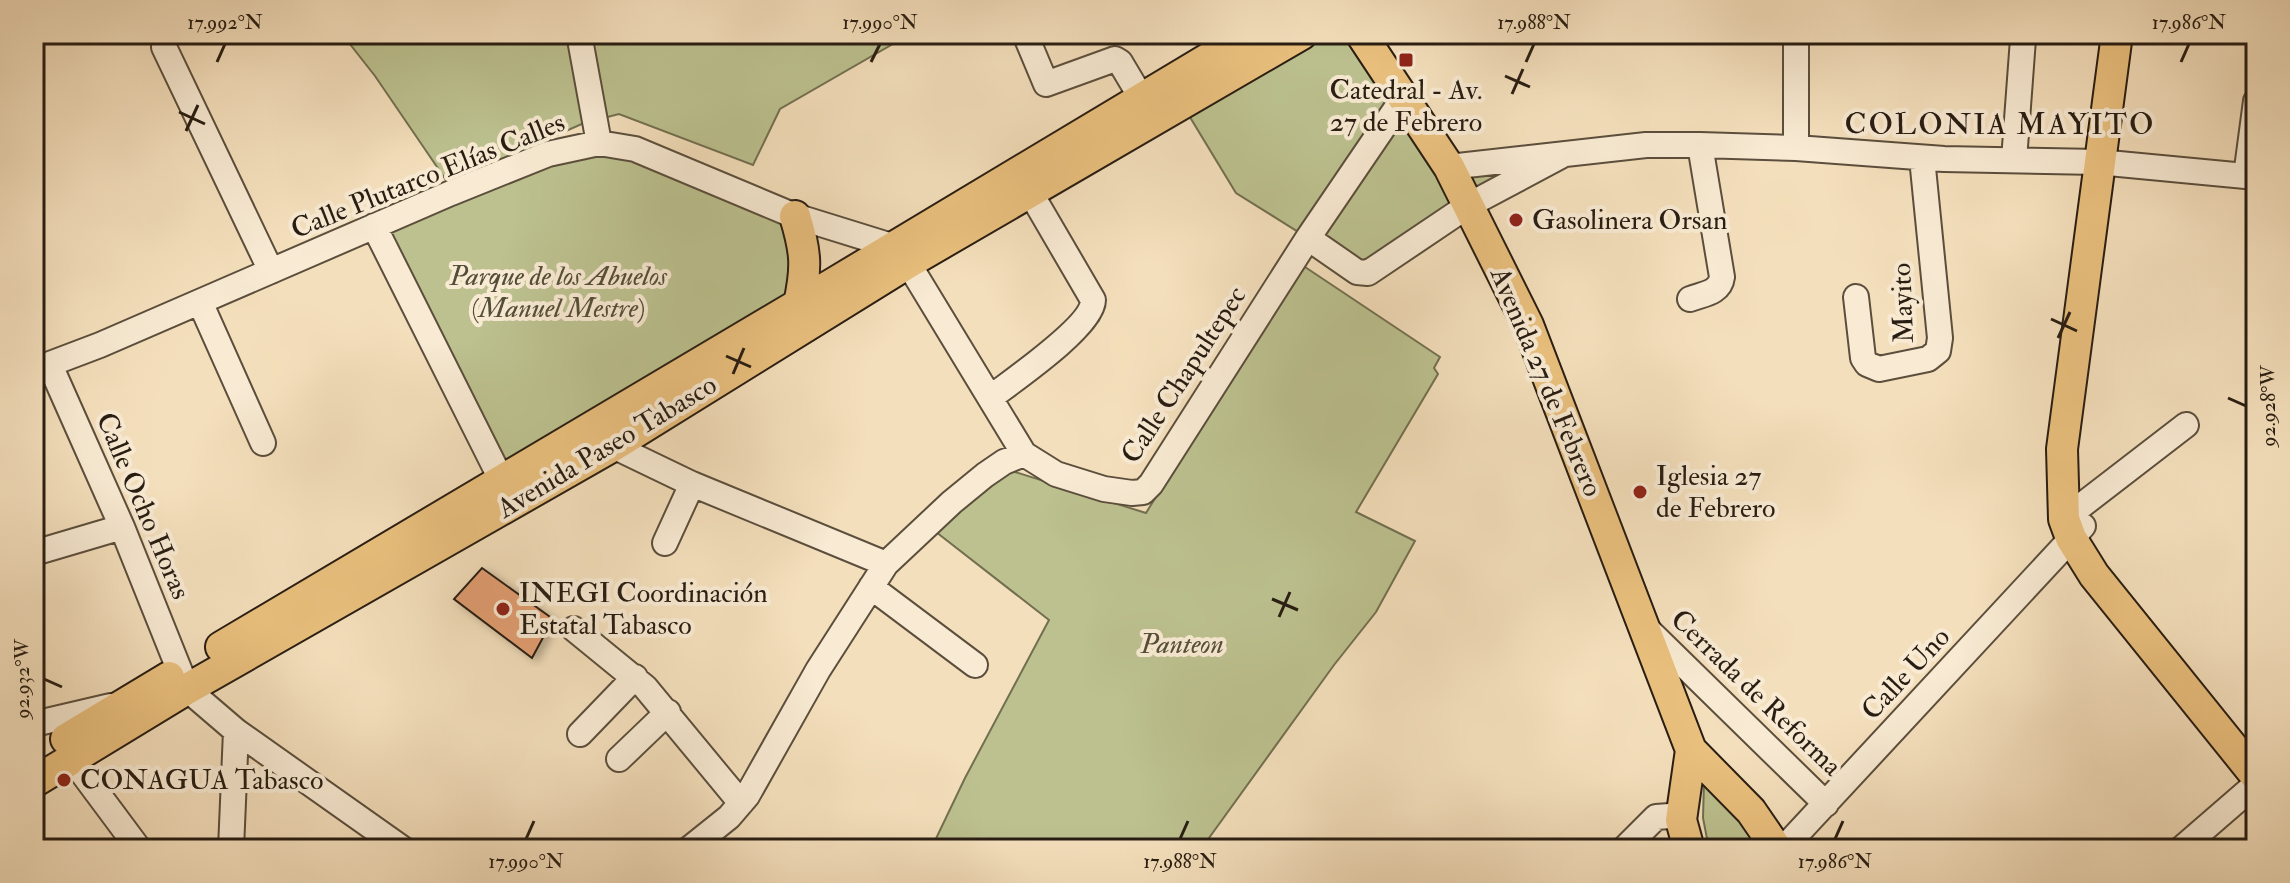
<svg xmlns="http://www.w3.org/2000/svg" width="2290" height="883" font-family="'IM FELL Double Pica',serif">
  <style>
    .green { fill: #bcc18f; stroke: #726f50; stroke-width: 2 }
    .building { fill: #e29e72; stroke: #281d12; stroke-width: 2; filter: url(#shadow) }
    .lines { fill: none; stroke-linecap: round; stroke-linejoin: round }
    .minor-casing { stroke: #5b4e3c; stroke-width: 28 }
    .major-casing { stroke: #281d12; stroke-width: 34 }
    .minor { stroke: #f8ead3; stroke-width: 24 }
    .major { stroke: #eac07e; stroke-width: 30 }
    .ticks { fill: none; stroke: #281d12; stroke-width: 3 }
    .poi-dot { fill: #8f2418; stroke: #f8ead3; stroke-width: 3 }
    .labels { text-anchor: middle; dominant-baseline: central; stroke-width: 8; stroke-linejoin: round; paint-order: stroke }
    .poi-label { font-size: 28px; fill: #281d12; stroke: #f8ead3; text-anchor: start }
    .street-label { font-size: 28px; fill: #281d12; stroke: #f8ead3 }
    .park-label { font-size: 28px; font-style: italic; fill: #544e38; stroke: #f8ead3 }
    .neighbourhood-label { font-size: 30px; letter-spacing: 2px; fill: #281d12; stroke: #f8ead3 }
    .neatline { fill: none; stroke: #281d12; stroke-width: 3 }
    .ticks-label { font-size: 20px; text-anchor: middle; fill: #281d12 }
  </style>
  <defs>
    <filter id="shadow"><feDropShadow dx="5.5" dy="3.5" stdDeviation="4" flood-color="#0004"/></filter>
  </defs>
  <rect width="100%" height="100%" fill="#f4dfbc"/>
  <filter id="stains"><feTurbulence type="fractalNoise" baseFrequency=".0025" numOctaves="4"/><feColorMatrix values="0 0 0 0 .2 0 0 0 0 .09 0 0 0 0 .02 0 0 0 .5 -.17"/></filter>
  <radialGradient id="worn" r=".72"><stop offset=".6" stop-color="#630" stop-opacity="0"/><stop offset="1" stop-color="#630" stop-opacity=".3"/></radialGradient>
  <path class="green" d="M 342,34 L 897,34 L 898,41 L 780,109 L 753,165 L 619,114 L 584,123 L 448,183 L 375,76 Z
    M 1302,34 L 1360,34 L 1449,167 L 1561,156 L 1376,269 L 1308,238 L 1236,193 L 1182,104 Z
    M 599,143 L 795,216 L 799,304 L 501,479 L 374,226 Z
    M 1299,263 L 1440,357 L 1434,368 L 1438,374 L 1356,512 L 1415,541 L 1376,612 L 1334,665 L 1201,849 L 931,849 L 965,778 L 1049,620 L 936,532 L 1006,472 L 1015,472 L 1146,513 Z
    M 1704,782 L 1743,815 L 1765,849 L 1709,849 L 1703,818 Z"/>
  <path class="building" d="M 482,568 L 553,619 L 532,658 L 454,599 Z"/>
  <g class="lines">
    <g class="minor-casing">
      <path id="minor" d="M 579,34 L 599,143
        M 1025,34 L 1046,84 L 1115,59 L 1120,62 L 1142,99
        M 164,47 L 271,271
        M 1796,148 L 1796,34
        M 2014,160 L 2023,39
        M 1449,167 L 1646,145 L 1700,145 L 1796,148 L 1944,159 L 2098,162 L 2256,177
        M 2246,176 L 2256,101
        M 374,226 L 501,479
        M 1308,238 L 1404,97
        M 1856,297 L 1863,358 L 1867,364 L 1879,369 L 1928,359 L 1938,351 L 1940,338 L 1922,158
        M 1690,299 C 1703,294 1720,293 1722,277 L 1700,145
        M 200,302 L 263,443
        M 50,365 L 122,527 L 187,689 L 236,731 L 403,849
        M 34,370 L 100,345 L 451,193 L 548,154 L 599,143 L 635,149 L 795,216 L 895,247 L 908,263 L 1024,454 L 1056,474 L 1104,489 L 1132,493 L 1143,492 L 1151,484 L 1308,238 L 1357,272 L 1368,273 L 1469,205 L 1561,156
        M 990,398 C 1012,381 1093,326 1093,300 L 1030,192
        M 613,446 L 692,484 L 886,564
        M 2064,519 L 2186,425
        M 665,543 L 692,484
        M 34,553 L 122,527
        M 871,587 L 975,665
        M 1645,627 L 1826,804
        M 574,629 L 645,687 L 741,803
        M 34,724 L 111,706
        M 580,734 L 635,677
        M 72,759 L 139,849
        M 619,759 L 668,712
        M 231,849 L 236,731
        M 689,849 L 729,817 L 747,796 L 818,670 L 886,564 L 952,502 L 985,475 L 1004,462 L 1024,454
        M 1624,849 L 1656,817 L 1670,816 L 1681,820
        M 1783,849 L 2083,526
        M 2181,849 L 2256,784"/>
    </g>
    <g class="major-casing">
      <path id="major" d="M 1361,34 L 1449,167 L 1528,325 L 1691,750 L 1751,811 L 1777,849
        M 2117,34 L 2062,449 L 2064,519 L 2071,538 L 2094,575 L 2256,776
        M 795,216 C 806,252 807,267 799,304
        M 221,647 L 799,304 L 1249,34
        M 66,739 L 169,677
        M 34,782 L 187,689 L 613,446 L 908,263 L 1302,34
        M 1689,849 L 1681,820 L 1691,750"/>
    </g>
    <use href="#minor" class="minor"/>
    <use href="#major" class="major"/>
  </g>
  <path class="ticks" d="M 217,62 L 225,44M 871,62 L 880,44M 1526,62 L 1534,44M 2181,62 L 2189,44M 1505,76 L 1530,87M 1512,94 L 1523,69M 179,112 L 205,124M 186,131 L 198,105M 2051,319 L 2077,331M 2058,338 L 2070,312M 726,356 L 751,367M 733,374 L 744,348M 2228,398 L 2246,406M 1272,599 L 1298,610M 1279,617 L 1290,592M 44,679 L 62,687M 526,839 L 534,821M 1180,839 L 1188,821M 1835,839 L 1843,821"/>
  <g class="poi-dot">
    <rect x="1398" y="52" width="16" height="16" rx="4"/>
    <circle cx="1516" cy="220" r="8"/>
    <circle cx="1640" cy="492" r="8"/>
    <circle cx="503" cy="609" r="8"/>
    <circle cx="64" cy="780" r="8"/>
  </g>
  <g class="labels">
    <g class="poi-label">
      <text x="1406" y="90" text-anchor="middle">Catedral - Av.<tspan x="1406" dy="32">27 de Febrero</tspan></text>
      <text x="1532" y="220">Gasolinera Orsan</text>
      <text x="1656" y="476">Iglesia 27<tspan x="1656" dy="32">de Febrero</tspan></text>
      <text x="519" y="593">INEGI Coordinación<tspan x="519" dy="32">Estatal Tabasco</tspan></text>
      <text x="80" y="780">CONAGUA Tabasco</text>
    </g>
    <g class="street-label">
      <text transform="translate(428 176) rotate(-22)">Calle Plutarco Elías Calles</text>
      <text transform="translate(1903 303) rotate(-92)">Mayito</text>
      <text transform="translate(1184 375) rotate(-57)">Calle Chapultepec</text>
      <text transform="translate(1546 382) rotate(67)">Avenida 27 de Febrero</text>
      <text transform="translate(607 447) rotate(-31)">Avenida Paseo Tabasco</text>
      <text transform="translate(143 506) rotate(67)">Calle Ocho Horas</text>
      <text transform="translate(1906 674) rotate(-47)">Calle Uno</text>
      <text transform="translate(1756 693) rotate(44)">Cerrada de Reforma</text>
    </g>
    <g class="park-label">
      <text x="558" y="276">Parque de los Abuelos<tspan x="558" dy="32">(Manuel Mestre)</tspan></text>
      <text x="1182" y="644">Panteon</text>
    </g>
    <g class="neighbourhood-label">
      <text x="2000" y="124">COLONIA MAYITO</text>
    </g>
  </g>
  <rect width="2290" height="883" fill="none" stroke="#f4dfbc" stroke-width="88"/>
  <rect x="44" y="44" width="2202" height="795" class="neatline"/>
  <g class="ticks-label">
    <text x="225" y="29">17.992°N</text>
    <text x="880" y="29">17.990°N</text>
    <text x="1534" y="29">17.988°N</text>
    <text x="2189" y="29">17.986°N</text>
    <text transform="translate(2268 406) rotate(-90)" y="7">92.928°W</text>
    <text transform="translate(22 679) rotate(-90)" y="7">92.932°W</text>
    <text x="526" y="868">17.990°N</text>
    <text x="1180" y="868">17.988°N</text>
    <text x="1835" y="868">17.986°N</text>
  </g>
  <rect width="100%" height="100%" filter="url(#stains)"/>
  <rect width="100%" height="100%" fill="url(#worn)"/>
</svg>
